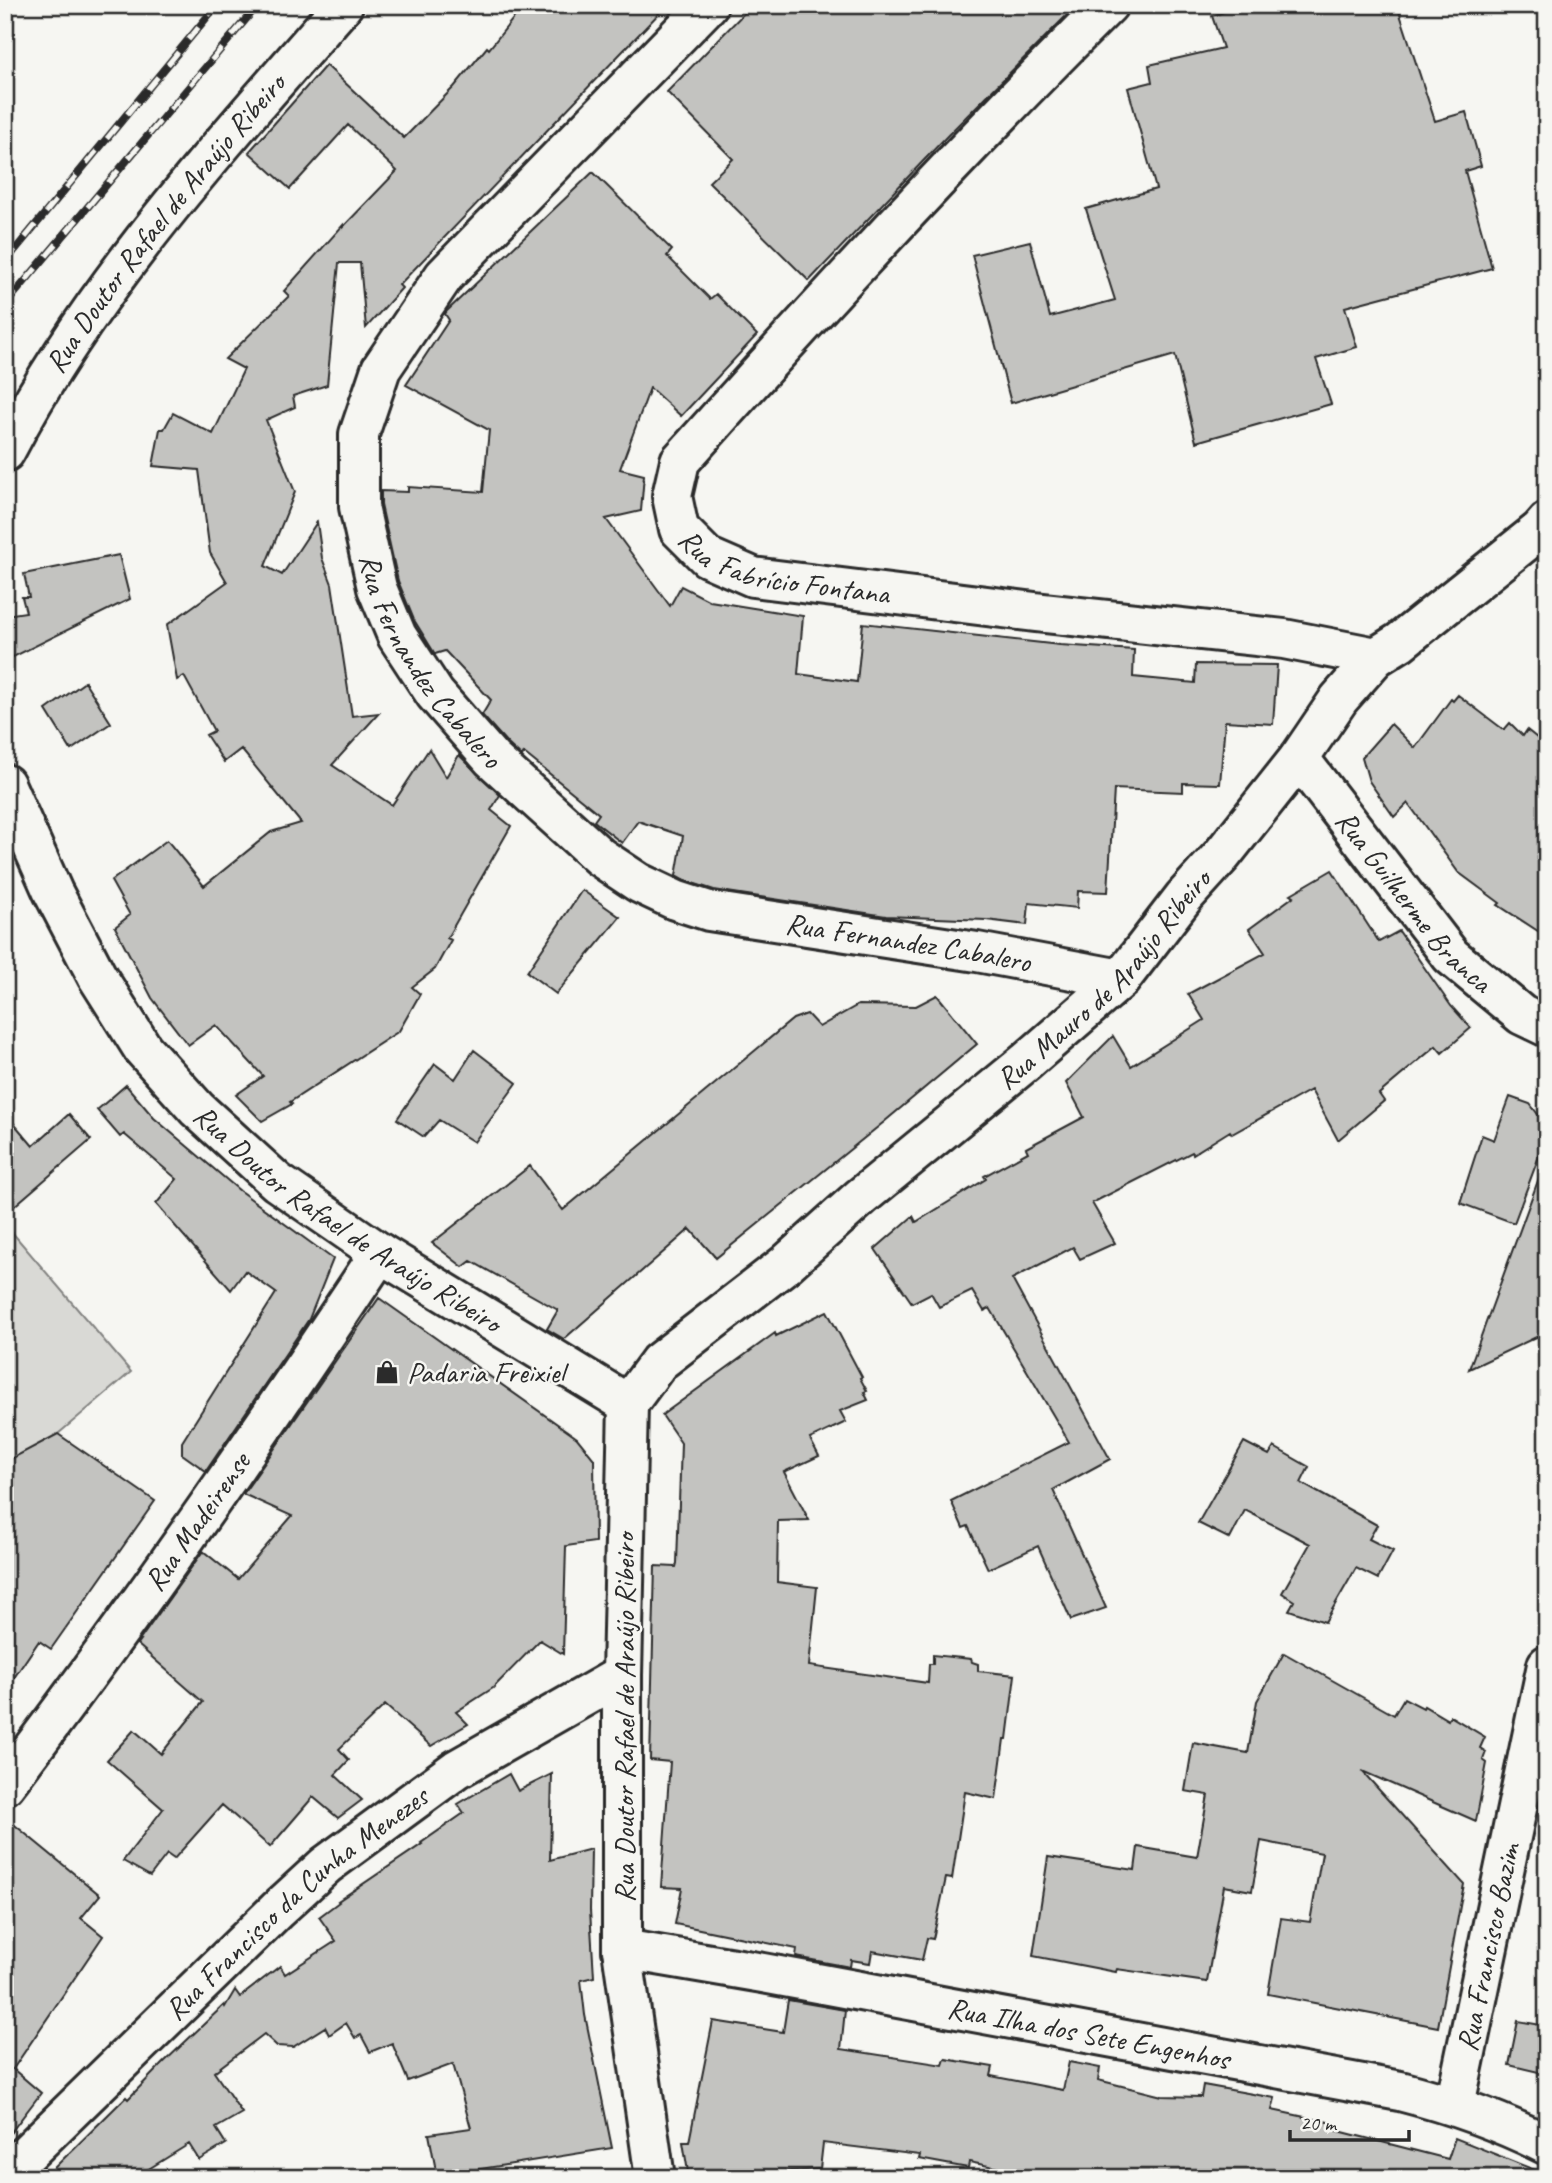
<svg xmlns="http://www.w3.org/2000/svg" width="1552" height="2183" font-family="Caveat,sans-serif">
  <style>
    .green { fill: #d9d9d5; stroke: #828280; stroke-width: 2 }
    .building { fill: #c3c3c0; stroke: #2b2b2b; stroke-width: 2 }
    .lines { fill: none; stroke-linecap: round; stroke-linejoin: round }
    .street-casing { stroke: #2b2b2b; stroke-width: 44 }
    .street { stroke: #f6f6f2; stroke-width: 38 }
    .rail-casing { stroke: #2b2b2b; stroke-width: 8 }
    .rail { stroke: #f6f6f2; stroke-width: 5; stroke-dasharray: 16; stroke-linecap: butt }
    .labels { text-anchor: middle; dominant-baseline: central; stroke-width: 5; stroke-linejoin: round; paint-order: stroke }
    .street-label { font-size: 30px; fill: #2b2b2b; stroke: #f6f6f2 }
    .poi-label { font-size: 30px; fill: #2b2b2b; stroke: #f6f6f2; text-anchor: start }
  </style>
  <rect width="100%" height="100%" fill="#f6f6f2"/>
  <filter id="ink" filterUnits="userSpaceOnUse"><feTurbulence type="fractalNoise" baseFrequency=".0143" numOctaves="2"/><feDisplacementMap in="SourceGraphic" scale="14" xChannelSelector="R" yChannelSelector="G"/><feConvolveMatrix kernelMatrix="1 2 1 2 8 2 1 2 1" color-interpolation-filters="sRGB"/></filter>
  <g filter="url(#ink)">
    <path class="green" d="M 5,1224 L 131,1372 L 5,1479 Z"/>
    <path class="building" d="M 524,5 L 667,5 L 399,285 L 402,288 L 366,328 L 360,263 L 339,263 L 327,385 L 293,396 L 295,407 L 266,420 L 295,492 L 265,566 L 282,575 L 317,522 L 322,558 L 332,584 L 352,716 L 379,713 L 332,765 L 392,805 L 429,749 L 446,777 L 459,755 L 500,795 L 491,810 L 511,826 L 447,938 L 451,940 L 435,969 L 412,987 L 420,994 L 399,1031 L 290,1102 L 292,1104 L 262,1121 L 236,1095 L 263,1076 L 216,1025 L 188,1045 L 152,998 L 115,927 L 130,915 L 111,881 L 167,840 L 204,886 L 271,832 L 301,823 L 241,749 L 224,762 L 206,735 L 214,731 L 184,676 L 177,680 L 167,625 L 227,582 L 210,553 L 199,470 L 153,466 L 160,429 L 164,429 L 173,413 L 213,434 L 244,369 L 225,359 L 289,296 L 284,291 L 343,225 L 343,227 L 397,171 L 348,125 L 290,189 L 249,152 L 326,65 L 404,138 L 454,87 L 487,47 L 489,49 Z
      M 752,5 L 1077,5 L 948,135 L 809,281 L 709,182 L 733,159 L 667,92 Z
      M 1244,5 L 1397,5 L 1435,121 L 1466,112 L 1481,166 L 1465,171 L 1492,268 L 1345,307 L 1357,347 L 1316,359 L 1331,404 L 1196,442 L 1175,355 L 1011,403 L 972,255 L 1030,241 L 1050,317 L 1115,300 L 1086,209 L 1156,189 L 1128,88 L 1152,82 L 1149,65 L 1223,48 L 1212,16 Z
      M 593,172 L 672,250 L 667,256 L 710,299 L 716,294 L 757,335 L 681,416 L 650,388 L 620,469 L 644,475 L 641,511 L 606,519 L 670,606 L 681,586 L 710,601 L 803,616 L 798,674 L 857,682 L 863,623 L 1060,645 L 1134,650 L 1133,677 L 1195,683 L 1196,664 L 1277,665 L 1273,724 L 1225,721 L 1220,784 L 1183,783 L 1183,792 L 1114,789 L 1108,892 L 1078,891 L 1077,908 L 1029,903 L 1027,925 L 986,920 L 886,916 L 714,890 L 683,880 L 676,876 L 683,836 L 638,821 L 622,843 L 594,821 L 599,814 L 524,753 L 522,757 L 508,744 L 482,715 L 491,700 L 445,651 L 435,654 L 414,620 L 398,581 L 381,505 L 381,491 L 408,492 L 408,487 L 483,492 L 489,430 L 406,385 L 449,320 L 445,314 L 447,311 Z
      M 119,555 L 130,599 L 5,661 L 5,615 L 26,612 L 22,597 L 29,597 L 24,574 Z
      M 85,682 L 111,723 L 71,750 L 46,710 Z
      M 1458,695 L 1504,730 L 1510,723 L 1523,736 L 1527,730 L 1547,746 L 1547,937 L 1498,905 L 1500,903 L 1458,872 L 1408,803 L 1394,817 L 1369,781 L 1362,757 L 1391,724 L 1415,748 L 1451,699 L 1453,701 Z
      M 1332,870 L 1379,942 L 1399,931 L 1451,1006 L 1471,1028 L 1442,1053 L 1436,1046 L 1379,1094 L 1384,1101 L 1338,1140 L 1311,1090 L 1232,1134 L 1230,1131 L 1193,1154 L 1192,1152 L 1092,1203 L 1115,1243 L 1080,1259 L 1073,1247 L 1012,1279 L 1110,1459 L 1053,1490 L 1106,1608 L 1071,1620 L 1038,1546 L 988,1569 L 968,1526 L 963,1528 L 951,1501 L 1069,1442 L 990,1308 L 984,1311 L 972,1291 L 939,1307 L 931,1293 L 912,1303 L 875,1249 L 913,1216 L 916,1222 L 986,1179 L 984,1176 L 1028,1152 L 1026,1148 L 1084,1117 L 1066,1083 L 1113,1036 L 1131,1066 L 1204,1020 L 1188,994 L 1265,953 L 1249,929 L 1294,896 L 1291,894 Z
      M 582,890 L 620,917 L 556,994 L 527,972 Z
      M 937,995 L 977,1044 L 884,1122 L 716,1258 L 690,1229 L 564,1339 L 547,1329 L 558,1310 L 471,1261 L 463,1267 L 432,1243 L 530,1166 L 563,1210 L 793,1019 L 807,1014 L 819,1027 L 858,1005 L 916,1006 Z
      M 474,1050 L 517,1083 L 474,1142 L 439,1120 L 424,1137 L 397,1119 L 435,1064 L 455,1079 Z
      M 126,1085 L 154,1118 L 240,1191 L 333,1259 L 309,1319 L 206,1471 L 182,1454 L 182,1442 L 276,1293 L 245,1271 L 231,1290 L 156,1204 L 177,1179 L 124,1134 L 120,1137 L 97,1110 Z
      M 1510,1097 L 1530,1104 L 1547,1126 L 1547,1135 L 1514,1223 L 1460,1203 L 1482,1135 L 1494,1140 Z
      M 5,1113 L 33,1146 L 69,1114 L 91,1140 L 5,1214 Z
      M 1543,1167 L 1547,1167 L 1547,1332 L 1469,1369 Z
      M 379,1298 L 577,1438 L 594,1459 L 595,1542 L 566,1546 L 563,1654 L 540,1640 L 493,1688 L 456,1712 L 468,1724 L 431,1746 L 385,1705 L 339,1749 L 349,1760 L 335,1775 L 362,1800 L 338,1818 L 313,1797 L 270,1847 L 222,1805 L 174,1859 L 167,1854 L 150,1876 L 123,1861 L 163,1809 L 107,1760 L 134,1730 L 161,1754 L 203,1702 L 137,1644 L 203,1551 L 238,1579 L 292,1516 L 243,1494 Z
      M 827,1311 L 862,1377 L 860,1378 L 867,1391 L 864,1392 L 868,1400 L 840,1411 L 846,1422 L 810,1439 L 819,1456 L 784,1472 L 809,1520 L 778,1521 L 777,1582 L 817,1587 L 809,1666 L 928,1683 L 929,1664 L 933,1664 L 933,1655 L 971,1659 L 972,1662 L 978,1664 L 978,1671 L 1015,1675 L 1007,1739 L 1004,1739 L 996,1799 L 965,1792 L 952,1879 L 946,1878 L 933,1939 L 927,1938 L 922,1960 L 872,1951 L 870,1963 L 851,1960 L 850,1967 L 796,1957 L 797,1949 L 675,1924 L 682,1888 L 661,1887 L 670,1762 L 650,1760 L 655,1566 L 676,1567 L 677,1563 L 681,1443 L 662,1415 L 775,1333 L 776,1336 Z
      M 58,1434 L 155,1501 L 51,1649 L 39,1641 L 5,1691 L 5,1462 Z
      M 1244,1442 L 1269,1455 L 1274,1447 L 1309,1467 L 1301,1483 L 1377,1525 L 1369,1539 L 1393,1551 L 1378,1579 L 1356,1568 L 1325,1622 L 1289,1610 L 1294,1601 L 1282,1593 L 1310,1544 L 1245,1510 L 1230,1539 L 1198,1523 Z
      M 1284,1653 L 1394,1715 L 1404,1698 L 1423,1708 L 1424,1706 L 1448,1720 L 1450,1716 L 1485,1737 L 1480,1748 L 1486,1752 L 1483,1760 L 1487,1763 L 1476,1821 L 1362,1771 L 1464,1884 L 1438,2027 L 1268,1994 L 1281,1918 L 1310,1922 L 1322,1853 L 1261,1841 L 1252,1891 L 1224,1886 L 1207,1982 L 1117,1969 L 1116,1972 L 1033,1956 L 1048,1857 L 1135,1870 L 1138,1847 L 1197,1857 L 1208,1795 L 1185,1791 L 1193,1743 L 1248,1753 L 1257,1701 Z
      M 509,1774 L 518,1791 L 552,1774 L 550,1860 L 591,1849 L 590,1910 L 594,1977 L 581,1980 L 585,2015 L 612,2148 L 437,2176 L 429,2134 L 471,2128 L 453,2064 L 408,2081 L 392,2043 L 370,2052 L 361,2035 L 355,2038 L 346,2023 L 329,2035 L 325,2027 L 293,2047 L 277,2046 L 264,2034 L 214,2072 L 242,2113 L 216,2128 L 226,2144 L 199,2160 L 189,2144 L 134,2178 L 44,2178 L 126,2097 L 128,2099 L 163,2063 L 224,2005 L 225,2007 L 235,1990 L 240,1997 L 280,1966 L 285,1974 L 336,1941 L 319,1917 L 339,1902 L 338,1901 L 422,1844 L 421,1843 L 464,1813 L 458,1804 Z
      M 5,1817 L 100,1895 L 81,1918 L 103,1936 L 13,2069 L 41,2093 L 5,2140 Z
      M 788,2000 L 845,2010 L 841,2049 L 943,2065 L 945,2059 L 993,2067 L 991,2076 L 1063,2090 L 1069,2062 L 1100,2068 L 1098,2080 L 1162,2096 L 1201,2097 L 1203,2085 L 1275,2098 L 1272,2110 L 1333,2123 L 1331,2129 L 1448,2159 L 1455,2138 L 1547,2175 L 1547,2178 L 1226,2178 L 1187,2169 L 1185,2178 L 1049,2178 L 969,2162 L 968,2168 L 919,2159 L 920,2155 L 823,2143 L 820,2169 L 689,2178 L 683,2142 L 689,2142 L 713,2021 L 783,2032 Z
      M 1518,2021 L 1547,2026 L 1547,2074 L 1509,2065 Z"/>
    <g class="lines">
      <g class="street-casing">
        <g id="street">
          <path id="s1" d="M 708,5 L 444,276 L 381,369 L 359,434 L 359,507 L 377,588 L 397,636 L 435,694 L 492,759 L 600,857 L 639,883 L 675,900 L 709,911 L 977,952 L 1121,979"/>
          <path id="s2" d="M 1108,5 C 960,152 819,305 680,461 L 672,496 L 679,529 L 707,557 L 753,577 L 1035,612 L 1284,639 L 1376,657"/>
          <path id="s3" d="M 5,452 C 91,286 221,145 343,5"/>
          <path id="s4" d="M 1299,758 L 1451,956 L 1522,1015 L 1547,1027"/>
          <path id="s5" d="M 5,784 L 53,892 L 97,976 L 143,1049 L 197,1109 L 277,1182 L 380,1253 L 628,1404"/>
          <path id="s6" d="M 628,1404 L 659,1362 L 786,1264 L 861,1197 L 1026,1062 L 1121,979 L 1184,897 L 1222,855 L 1299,758 L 1339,699 L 1376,657 L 1400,642 L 1540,530 L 1547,522"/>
          <path d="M 628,1404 L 622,1675 L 622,1949 L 655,2178"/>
          <path id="s7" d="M 5,1785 C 137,1612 260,1434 380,1253"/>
          <path id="s8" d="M 622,1949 L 763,1973 L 1400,2091 C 1451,2104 1500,2121 1547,2145"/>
          <path id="s9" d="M 1455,2105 L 1547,1665"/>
          <path id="s10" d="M 5,2175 L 277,1910 L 326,1865 L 457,1769 L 622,1675"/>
        </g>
      </g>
      <use href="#street" class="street"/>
      <g class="rail-casing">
        <path id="rail" d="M 5,262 L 217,5
          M 5,305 L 258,5"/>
      </g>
      <use href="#rail" class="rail"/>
    </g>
  </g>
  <defs>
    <g id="shop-bare" transform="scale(1.89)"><path d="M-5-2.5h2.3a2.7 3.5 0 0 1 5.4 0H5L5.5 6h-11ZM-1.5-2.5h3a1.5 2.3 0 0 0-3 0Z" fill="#2b2b2b" stroke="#f6f6f2" stroke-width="2.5" paint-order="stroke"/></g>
  </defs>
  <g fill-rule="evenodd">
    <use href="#shop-bare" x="387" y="1372"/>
  </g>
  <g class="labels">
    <g class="street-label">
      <text stroke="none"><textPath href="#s3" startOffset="280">Rua Doutor Rafael de Araújo Ribeiro</textPath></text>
      <text stroke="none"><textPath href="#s2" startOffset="812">Rua Fabrício Fontana</textPath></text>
      <text stroke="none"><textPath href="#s1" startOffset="805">Rua Fernandez Cabalero</textPath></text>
      <text stroke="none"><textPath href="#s4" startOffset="184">Rua Guilherme Branca</textPath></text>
      <text stroke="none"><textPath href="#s1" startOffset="1393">Rua Fernandez Cabalero</textPath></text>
      <text stroke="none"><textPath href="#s6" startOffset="640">Rua Mauro de Araújo Ribeiro</textPath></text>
      <text stroke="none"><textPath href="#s5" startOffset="567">Rua Doutor Rafael de Araújo Ribeiro</textPath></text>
      <text stroke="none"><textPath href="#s7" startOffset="326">Rua Madeirense</textPath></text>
      <text transform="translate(624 1718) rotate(-90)">Rua Doutor Rafael de Araújo Ribeiro</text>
      <text stroke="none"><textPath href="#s10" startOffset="399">Rua Francisco da Cunha Menezes</textPath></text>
      <text stroke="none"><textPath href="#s9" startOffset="161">Rua Francisco Bazim</textPath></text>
      <text stroke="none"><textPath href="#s8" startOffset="474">Rua Ilha dos Sete Engenhos</textPath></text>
    </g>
    <g class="poi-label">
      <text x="407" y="1372">Padaria Freixiel</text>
    </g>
  </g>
  <rect width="1552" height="2183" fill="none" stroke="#f6f6f2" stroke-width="28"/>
  <rect x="14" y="14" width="1524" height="2155" fill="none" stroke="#2b2b2b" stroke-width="2.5" filter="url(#ink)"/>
  <path d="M1290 2130v10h119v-10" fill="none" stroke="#2b2b2b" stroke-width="3.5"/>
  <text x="1300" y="2130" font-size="21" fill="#2b2b2b" stroke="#f6f6f2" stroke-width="5" paint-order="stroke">20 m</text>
</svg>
